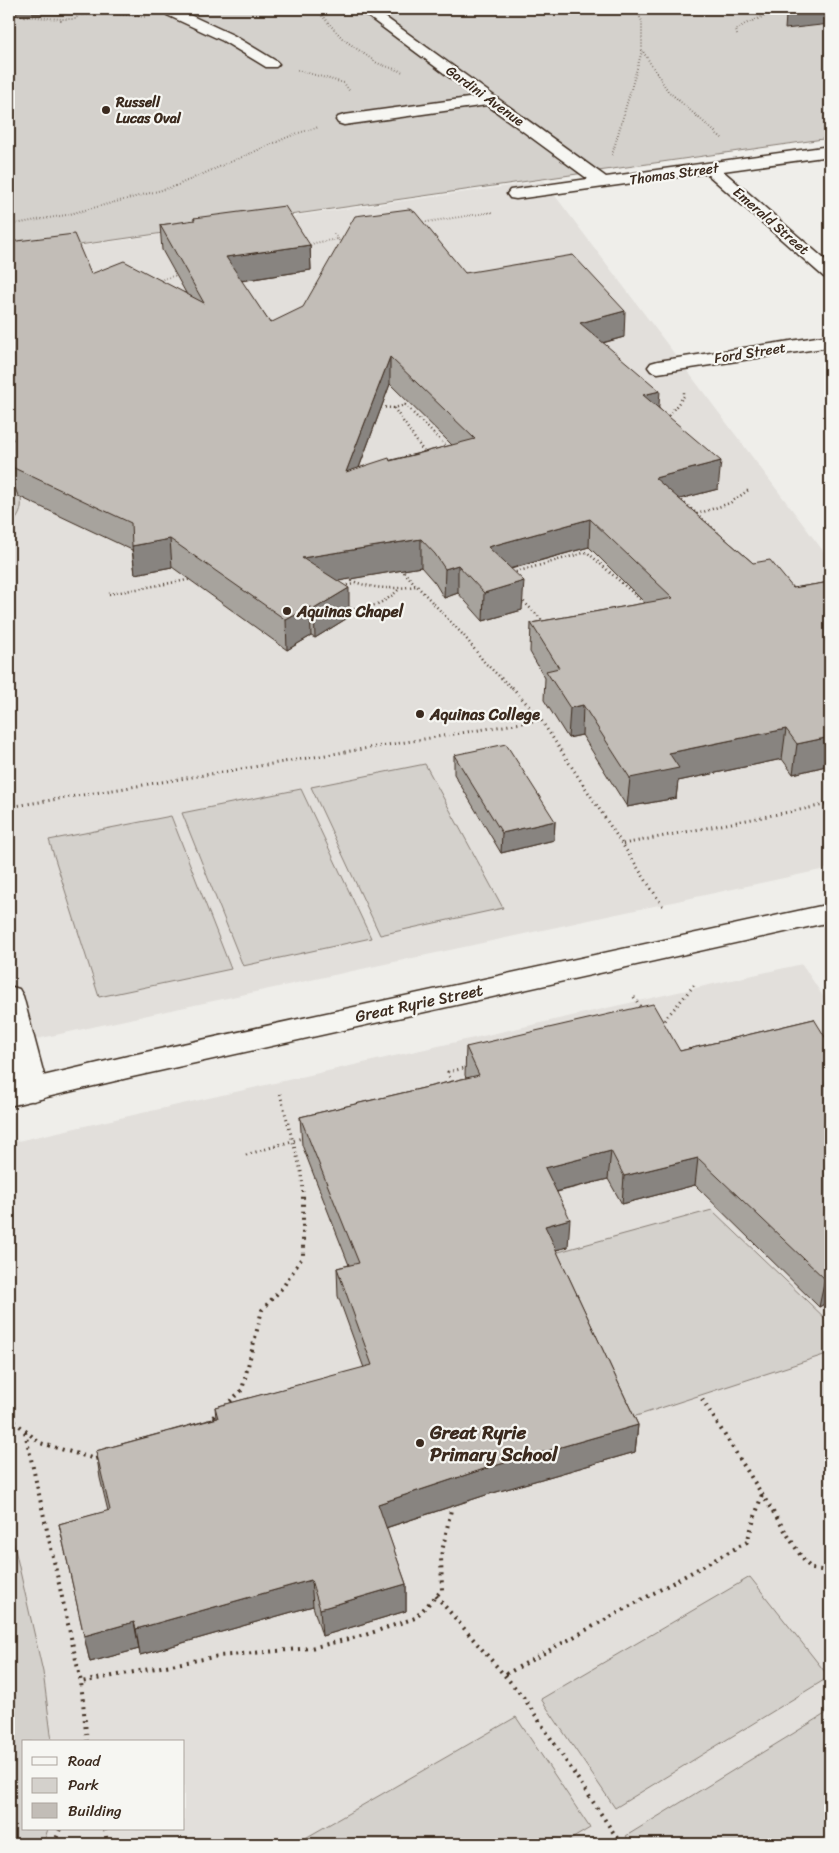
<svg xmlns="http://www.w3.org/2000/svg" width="839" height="1853" font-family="Sriracha,sans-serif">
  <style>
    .built { fill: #e2dfdb; fill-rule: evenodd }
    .green { fill: #d4d1cc; stroke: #887e75 }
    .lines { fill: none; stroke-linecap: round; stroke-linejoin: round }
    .minor-casing { stroke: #3b2a1e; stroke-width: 3 }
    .major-casing { stroke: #3b2a1e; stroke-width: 3 }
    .path-far3 { stroke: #3b2a1e; stroke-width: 2; stroke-dasharray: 0.5 2.5; stroke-linecap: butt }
    .path-far2 { stroke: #3b2a1e; stroke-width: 2.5; stroke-dasharray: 1 3; stroke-linecap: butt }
    .path-far1 { stroke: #3b2a1e; stroke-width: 3; stroke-dasharray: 1 4; stroke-linecap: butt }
    .path { stroke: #3b2a1e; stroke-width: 4; stroke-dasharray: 2 5; stroke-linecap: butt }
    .minor { fill: #f6f6f2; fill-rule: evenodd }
    .major { fill: #f6f6f2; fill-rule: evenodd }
    .wall { fill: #a7a39d; stroke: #3b2a1e; fill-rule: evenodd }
    .shaded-wall { fill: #888480; stroke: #3b2a1e }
    .building { fill: #c2bdb7; stroke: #3b2a1e; fill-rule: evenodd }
    .poi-dot { fill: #3b2a1e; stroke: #f6f6f2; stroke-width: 2 }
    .labels { text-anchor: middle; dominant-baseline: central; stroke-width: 4.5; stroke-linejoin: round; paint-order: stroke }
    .far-street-label { font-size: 14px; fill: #3b2a1e; stroke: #f6f6f2 }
    .far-poi-label { font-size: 14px; font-weight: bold; fill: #3b2a1e; stroke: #f6f6f2; text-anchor: start }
    .poi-label { font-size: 16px; font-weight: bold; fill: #3b2a1e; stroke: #f6f6f2; text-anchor: start }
    .street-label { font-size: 16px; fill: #3b2a1e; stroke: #f6f6f2 }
    .near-poi-label { font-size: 19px; font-weight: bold; fill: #3b2a1e; stroke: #f6f6f2; text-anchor: start }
  </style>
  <rect width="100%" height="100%" fill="#efeeea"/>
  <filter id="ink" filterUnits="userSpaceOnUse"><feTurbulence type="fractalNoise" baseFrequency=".02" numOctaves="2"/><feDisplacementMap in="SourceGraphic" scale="10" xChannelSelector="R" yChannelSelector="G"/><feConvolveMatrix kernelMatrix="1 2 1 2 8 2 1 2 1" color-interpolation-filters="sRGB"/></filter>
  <g filter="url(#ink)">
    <path class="built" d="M 544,181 L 830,560 L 830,868 L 9,1045 L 9,256 Z
      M 802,964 L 830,1007 L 830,1844 L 9,1844 L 9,1143 ZM 24,1742 L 184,1742 L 184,1829 L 24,1829 Z"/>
    <path class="green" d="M 9,9 L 830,9 L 830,138 L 9,255 Z
      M 9,484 L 19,490 C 24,506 21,516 9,527 Z
      M 425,764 L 503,908 L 380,935 L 311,787 Z
      M 301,789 L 371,938 L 243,966 L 182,813 Z
      M 171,816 L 231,969 L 99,997 L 49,840 Z
      M 712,1210 L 830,1323 L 830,1353 L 630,1418 L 551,1254 Z
      M 9,1523 L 43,1672 L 52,1742 L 24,1742 L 24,1829 L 48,1829 L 43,1844 L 9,1844 Z
      M 750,1577 L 829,1677 L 615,1808 L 541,1699 Z
      M 830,1711 L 830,1844 L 631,1844 L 626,1836 Z
      M 516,1717 L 590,1828 L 563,1844 L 295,1844 Z"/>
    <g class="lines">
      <g class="minor-casing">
        <path id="minor" d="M 167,9 L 177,9 L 233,35 L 276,61 L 279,64 L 276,67 L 266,67 L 223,41 L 167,15 L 165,12 Z
          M 358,9 L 374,9 L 606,177 L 830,146 L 830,156 L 723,171 L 830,264 L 830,278 L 824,277 L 706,173 L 516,199 L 510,198 L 507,194 L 510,190 L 588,179 L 487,105 L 344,125 L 338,123 L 336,120 L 338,117 L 344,115 L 476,97 Z
          M 830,335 L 830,347 L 658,373 L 651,371 L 648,367 L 651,363 L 658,361 Z
          M 9,986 L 19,989 L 23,996 L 48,1090 L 44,1098 L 33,1101 L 22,1098 C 4,1066 7,1021 9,986 Z"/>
      </g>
      <g class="major-casing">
        <path id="major" d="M 830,904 L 830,922 L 132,1077 L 9,1106 L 9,1084 L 132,1055 Z"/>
      </g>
      <path class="path-far3" d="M 134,9 L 139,15
        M 316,9 L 343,39 L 377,63 L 403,72
        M 637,12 L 642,21 L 642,50 L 668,91 L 723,139
        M 9,15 L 62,19
        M 61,21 L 62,19 L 76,19 L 78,15 L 117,14 L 147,17
        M 737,35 L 736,30 L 745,24 L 782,9
        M 297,70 L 344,83 L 350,92
        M 612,155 L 642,51
        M 420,223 L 493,212
        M 9,225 L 66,215 L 173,187 L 295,134 L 319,127
        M 334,234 L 338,239
        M 308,247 L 314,243 L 338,239 L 340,242 L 344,241
        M 157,281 L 180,274"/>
      <path class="path-far2" d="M 377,407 L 394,408
        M 666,419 L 684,396 L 684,392
        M 426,455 L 394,408 L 405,405 L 449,449
        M 679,498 L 697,514
        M 718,533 L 697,514 L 730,503 L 750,489
        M 401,569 L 465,637 L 485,663 L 513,689
        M 512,573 L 587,552 L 642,601 L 646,600
        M 344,577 C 367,589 391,590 416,586
        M 339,586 L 355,584
        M 109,594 L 193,579
        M 521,599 L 545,623
        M 346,608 C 368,610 385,604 400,588"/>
      <path class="path-far1" d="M 512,687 L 541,720 L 664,908
        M 9,807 L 540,720
        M 623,844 L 830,804
        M 634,997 L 643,1011
        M 661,1024 L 696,983
        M 451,1082 L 448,1072 L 469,1067
        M 280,1094 L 302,1175 L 303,1195
        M 246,1155 L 305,1137"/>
      <path class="path" d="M 702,1399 L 804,1561 L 812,1569 L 830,1571
        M 225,1406 L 242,1390 L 262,1310 L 283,1287 L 303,1256 L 303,1194
        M 9,1417 L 40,1443 L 95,1459 L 99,1458
        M 208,1422 L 218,1412
        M 25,1432 L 81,1682
        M 436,1596 L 524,1698 L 621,1844
        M 506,1674 L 747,1542 L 762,1494
        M 87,1742 L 81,1682 L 219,1656 L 311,1648 L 365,1635 L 415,1618 L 442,1590 L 441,1556 L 451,1510
        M 105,1829 L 107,1844
        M 54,1844 L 60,1829"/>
      <use href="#minor" class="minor"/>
      <use href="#major" class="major"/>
    </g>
    <path class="wall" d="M 9,9 L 64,9 L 61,14 L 9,13 Z
      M 194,218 L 310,245 L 311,270 L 241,281 L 270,323 L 465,273 L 624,337 L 603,343 L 659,408 L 718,489 L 679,499 L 753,563 L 793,588 L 830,582 L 830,765 L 793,774 L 782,759 L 678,781 L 676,798 L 627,807 L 582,735 L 568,738 L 544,700 L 545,678 L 530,652 L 531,623 L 645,603 L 589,547 L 511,569 L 522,610 L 483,621 L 458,593 L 444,598 L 435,583 L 421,567 L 337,581 L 349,617 L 315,638 L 311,636 L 287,650 L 172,567 L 135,574 L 132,550 L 18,496 L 9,472 L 9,242 L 91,274 L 186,293 L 162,250 L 160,225 L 194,221 ZM 390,384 L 452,445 L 359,468 Z
      M 454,755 L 555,821 L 554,840 L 501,853 L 454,774 Z
      M 814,1019 L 830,1301 L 819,1307 L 695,1185 L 622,1204 L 608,1179 L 557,1192 L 568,1247 L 556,1250 L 638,1425 L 635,1452 L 486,1495 L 386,1528 L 406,1584 L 406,1611 L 322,1636 L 313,1606 L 140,1655 L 139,1649 L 90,1662 L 59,1524 L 108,1511 L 100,1478 L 96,1451 L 216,1418 L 215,1407 L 364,1368 L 338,1296 L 337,1268 L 349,1265 L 302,1145 L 300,1117 L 466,1078 L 465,1075 L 466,1047 L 680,1051 Z"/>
    <path class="shaded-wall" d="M 61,9 L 64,9 L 61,14 Z
      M 830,10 L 830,24 L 785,29 L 786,15 Z
      M 310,245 L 311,270 L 227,283 L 226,257 Z
      M 625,311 L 624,337 L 579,349 L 580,323 Z
      M 390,357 L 390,384 L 347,500 L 346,472 Z
      M 660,391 L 658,418 L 643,395 Z
      M 721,461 L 718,489 L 653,506 L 655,478 Z
      M 590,519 L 589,547 L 487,575 L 488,547 Z
      M 170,539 L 172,567 L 135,574 L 132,546 Z
      M 421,539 L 421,567 L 303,587 L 302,558 Z
      M 458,565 L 458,593 L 444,598 L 445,569 Z
      M 524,581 L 522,610 L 483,621 L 484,593 Z
      M 349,588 L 349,617 L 315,638 L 314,609 Z
      M 310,607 L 311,636 L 287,650 L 286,620 Z
      M 583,705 L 582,735 L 568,738 L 570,708 Z
      M 786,729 L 782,759 L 678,781 L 676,798 L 627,807 L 630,778 L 669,753 Z
      M 830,737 L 830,765 L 793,774 L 797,744 Z
      M 555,821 L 554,840 L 501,853 L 502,833 Z
      M 611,1151 L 608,1179 L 543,1195 L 545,1168 Z
      M 698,1158 L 695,1185 L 622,1204 L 624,1176 Z
      M 570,1219 L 568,1247 L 543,1253 L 545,1226 Z
      M 830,1277 L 830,1301 L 819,1307 L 825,1279 Z
      M 638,1425 L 635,1452 L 486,1495 L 379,1530 L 378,1504 L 487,1468 Z
      M 311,1580 L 313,1606 L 140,1655 L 136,1629 Z
      M 406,1584 L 406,1611 L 322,1636 L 320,1609 Z
      M 134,1622 L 139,1649 L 90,1662 L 84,1636 Z"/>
    <path class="building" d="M 791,9 L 830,9 L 830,10 L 786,15 Z
      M 285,206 L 310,245 L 226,257 L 270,323 L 303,307 L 355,216 L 409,209 L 415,212 L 465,273 L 573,255 L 625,311 L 580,323 L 660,391 L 643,395 L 721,461 L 655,478 L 753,563 L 770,560 L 793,588 L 830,582 L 830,620 L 828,620 L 830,624 L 830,737 L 797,744 L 786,729 L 669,753 L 679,768 L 630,778 L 583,705 L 570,708 L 546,671 L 559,668 L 531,623 L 673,598 L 590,519 L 488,547 L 524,581 L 484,593 L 458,565 L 445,569 L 435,554 L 421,539 L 302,558 L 349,588 L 314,609 L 310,607 L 286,620 L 170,539 L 132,546 L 131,523 L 14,468 L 9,454 L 9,440 L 13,440 L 9,431 L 9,242 L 74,234 L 91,274 L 124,261 L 204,303 L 160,225 L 195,220 L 194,218 ZM 390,357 L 475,439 L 390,461 L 389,458 L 346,472 Z
      M 506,744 L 555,821 L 502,833 L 454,755 Z
      M 653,1004 L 680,1051 L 814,1019 L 830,1045 L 830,1277 L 825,1279 L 698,1158 L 624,1176 L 611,1151 L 545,1168 L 570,1219 L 545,1226 L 638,1425 L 487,1468 L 378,1504 L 406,1584 L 320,1609 L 311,1580 L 136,1629 L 134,1622 L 84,1636 L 59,1524 L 110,1510 L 96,1451 L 218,1418 L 215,1407 L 372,1365 L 337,1268 L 359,1263 L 300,1117 L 479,1075 L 466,1047 Z"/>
  </g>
  <g class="poi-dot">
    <circle cx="106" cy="110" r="5"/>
    <circle cx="287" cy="611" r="5"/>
    <circle cx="420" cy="714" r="5"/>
    <circle cx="420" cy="1443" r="5"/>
  </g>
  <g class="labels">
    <g class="far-street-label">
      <text transform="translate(485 96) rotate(36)">Gardini Avenue</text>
      <text transform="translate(674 174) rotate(-8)">Thomas Street</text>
      <text transform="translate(771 221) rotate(41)">Emerald Street</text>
      <text transform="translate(750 353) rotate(-9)">Ford Street</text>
    </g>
    <g class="far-poi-label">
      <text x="116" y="102">Russell<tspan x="116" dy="16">Lucas Oval</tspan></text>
    </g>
    <g class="poi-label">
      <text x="297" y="611">Aquinas Chapel</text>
      <text x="430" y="714">Aquinas College</text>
    </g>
    <g class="street-label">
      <text transform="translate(419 1003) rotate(-12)">Great Ryrie Street</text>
    </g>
    <g class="near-poi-label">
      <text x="430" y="1432">Great Ryrie<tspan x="430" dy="22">Primary School</tspan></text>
    </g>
  </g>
  <rect width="839" height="1853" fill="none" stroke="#f6f6f2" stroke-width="30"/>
  <rect x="15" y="15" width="809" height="1823" fill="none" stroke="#3b2a1e" stroke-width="2" filter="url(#ink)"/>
  <rect x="22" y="1740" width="162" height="90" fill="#f6f6f2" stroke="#aba49d"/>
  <rect x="32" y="1757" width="25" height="8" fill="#f6f6f2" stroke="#aba49d"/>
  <text x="68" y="1766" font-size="15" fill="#3b2a1e">Road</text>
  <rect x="32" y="1778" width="25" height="15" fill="#d4d1cc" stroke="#aba49d"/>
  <text x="68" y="1790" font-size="15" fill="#3b2a1e">Park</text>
  <rect x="32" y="1803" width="25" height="15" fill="#c2bdb7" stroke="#aba49d"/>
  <text x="68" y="1816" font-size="15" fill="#3b2a1e">Building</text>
</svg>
